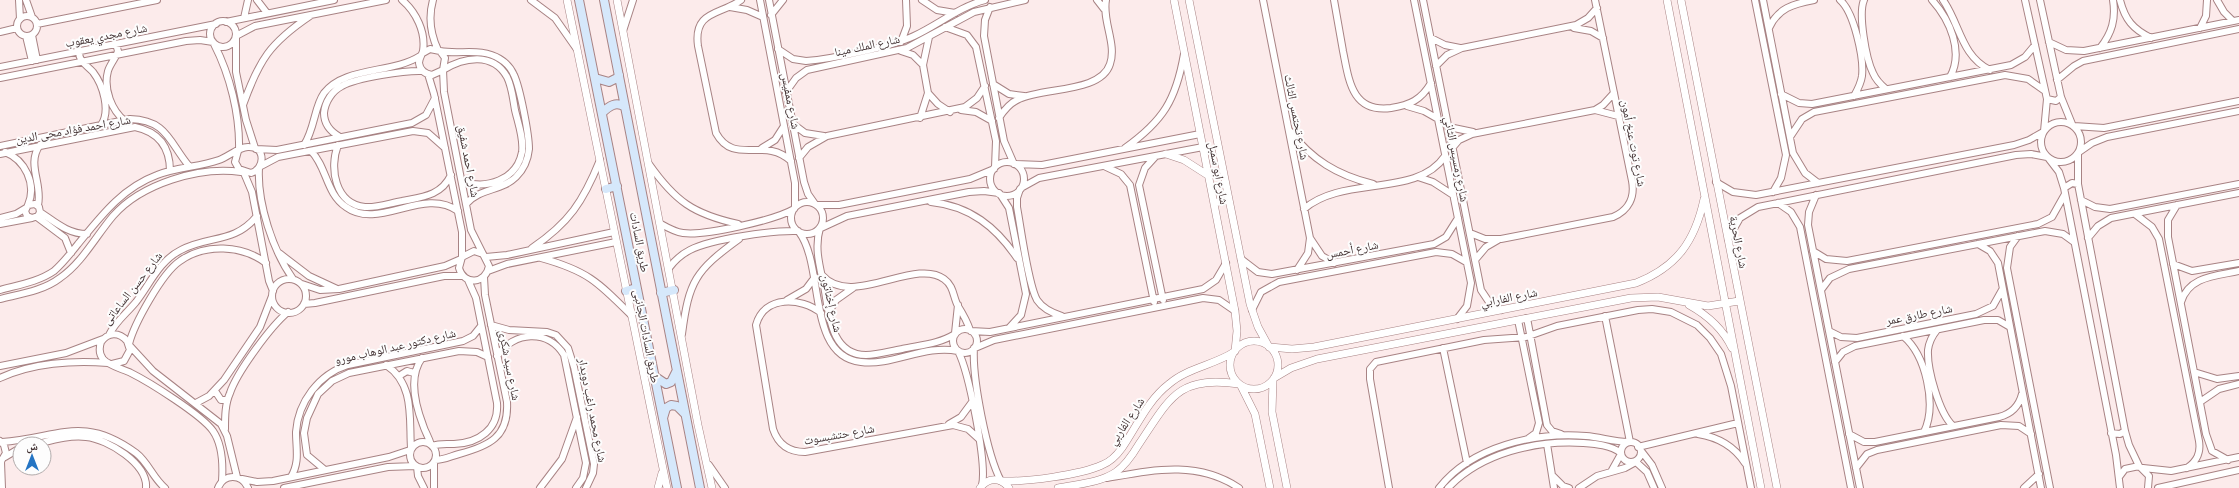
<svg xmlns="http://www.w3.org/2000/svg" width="2239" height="488" font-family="'Titillium Web','Noto Naskh Arabic',sans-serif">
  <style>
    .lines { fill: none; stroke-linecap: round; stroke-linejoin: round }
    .minor-casing { stroke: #a88384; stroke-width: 8 }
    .tertiary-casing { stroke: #a88384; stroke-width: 8 }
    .secondary-casing { stroke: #a88384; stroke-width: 10 }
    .minor { stroke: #fff; stroke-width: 6 }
    .tertiary { stroke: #fff; stroke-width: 7 }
    .secondary { stroke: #d6e8fb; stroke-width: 8 }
    .labels { text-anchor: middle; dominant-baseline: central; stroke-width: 4; stroke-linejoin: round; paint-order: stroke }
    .street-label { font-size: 12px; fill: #423233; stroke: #fdfdfd }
  </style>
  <rect width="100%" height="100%" fill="#fcebeb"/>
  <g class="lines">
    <g class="minor-casing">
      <path id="minor" d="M 19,0 L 20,19
        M 26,0 L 32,17
        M 257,0 L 267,13
        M 402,0 C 416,12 426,32 423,51 C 422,55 419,58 419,63 C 420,70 425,74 432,75 L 443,70 L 445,58 L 440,51 L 430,49 L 423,53
        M 433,0 C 428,18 430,33 438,50
        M 531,0 L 555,18 L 576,48
        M 741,0 C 721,15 693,10 698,46 L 716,133 C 734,166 764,136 791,161
        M 760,0 L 795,183 L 795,207
        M 769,0 L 804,182 L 808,194 L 815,204
        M 922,0 L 937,10 L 955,13
        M 1097,0 L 1104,9
        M 1263,0 L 1310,238 L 1308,253 L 1297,270
        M 1334,0 C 1337,17 1340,34 1343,51 C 1349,81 1352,113 1391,108 C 1410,105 1421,100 1431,83
        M 1414,0 L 1471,283 L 1467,306 L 1457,319
        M 1423,0 L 1481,290 L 1489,302 L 1501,310
        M 1755,0 L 1786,155 L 1781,178 L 1773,192
        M 1763,0 L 1793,153 L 1805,173 L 1818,183
        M 1840,0 C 1854,12 1864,58 1862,76 C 1861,83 1858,89 1854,96
        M 1864,0 C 1858,14 1866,59 1873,73 C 1876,80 1881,85 1886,89
        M 1932,0 C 1950,20 1964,52 1950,77
        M 1943,0 C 1960,24 1961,56 1990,70
        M 2025,0 L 2047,99 L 2044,131
        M 2040,0 L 2061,97 L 2072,124
        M 2120,0 C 2125,20 2133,29 2151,38
        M 2217,0 L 2224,12 L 2233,21
        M 730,7 L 747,10 L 763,17
        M 990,7 L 985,20 L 984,36 L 1004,141 L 1014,164
        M 771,15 L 783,0
        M17 26a10 10 0 1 1 20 0a10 10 0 1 1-20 0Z
        M 244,18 L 248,0
        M210 34a13 13 0 1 1 26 0a13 13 0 1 1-26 0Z
        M 226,22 L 334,0
        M 37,24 L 157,0
        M 945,27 L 967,35 L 976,47 L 996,141 L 995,167
        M 1574,28 L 1591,31 L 1603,38
        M 1769,28 C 1778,8 1793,4 1814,0
        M 2200,28 L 2206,16 L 2207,0
        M 623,31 L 633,0
        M 0,32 L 17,28
        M 32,35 L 37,60
        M 26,36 L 32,61
        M 236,36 L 255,26 L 386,0
        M 236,37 L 236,72 L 246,120 L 255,148
        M 1431,38 L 1445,45 L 1460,48
        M 901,42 L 907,26 L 906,0
        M 2049,42 L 2066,50 L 2084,51 L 2239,20
        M 116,44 L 118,51 C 116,58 110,64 108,71 C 103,89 112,111 125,121
        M 214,44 C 230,75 240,115 239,150
        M 2100,48 C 2112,33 2116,19 2113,0
        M 778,49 L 793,59 L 806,61 C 832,59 890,47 914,36 C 938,25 959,7 985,0
        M 440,51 C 460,55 481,47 500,59 C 505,62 511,68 514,75 C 520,88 529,134 529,149 C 528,159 523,170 516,177 C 502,191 480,188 466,204
        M 901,51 L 913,55 L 923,65
        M 79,52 C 79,62 87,65 93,72 C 103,85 111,111 101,125
        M 1436,66 L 1447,55 L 1462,48 L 1576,25 L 1588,18 L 1597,8
        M 0,67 L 216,24
        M 443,70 L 444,92 L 471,230 L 489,266 C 486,284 464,286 459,268 L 462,257 L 474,251 L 483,254
        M 443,70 C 464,57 493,52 507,77 C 512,87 513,99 515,110 C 518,123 524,139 522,152 C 517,180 486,190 462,181
        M 428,74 L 434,94 L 462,232 L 462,257
        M 0,78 L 186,41 L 200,40 L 213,42
        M 2057,80 L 2074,66 L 2083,61 L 2239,29
        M 993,84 L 1009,94 L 1024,96
        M 786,92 L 796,78 L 807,70 L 907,48 L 974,12 L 1025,0
        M 928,93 L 938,104 L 950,112
        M 1781,94 L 1799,103 L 1812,104 L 2011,65 L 2025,57 L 2035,45
        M 2047,99 L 2056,101 L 2061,97
        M 243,105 C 259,60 270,43 310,16
        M 1407,106 L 1424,111 L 1438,119
        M 961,110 L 976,112 L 992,121
        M 1595,110 L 1603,105 L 1614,93
        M 920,118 L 928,93 L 923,65 L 929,37
        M 999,118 C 1004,110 1010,103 1019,99 C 1043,87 1101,93 1110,64 C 1117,44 1102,21 1106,0
        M2041 142a20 20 0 1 1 40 0a20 20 0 1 1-40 0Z
        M 793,124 L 805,133 L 824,136
        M 2074,126 L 2104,128 L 2239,101
        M 1449,127 L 1473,132
        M 1289,130 C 1312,160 1337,175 1373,184
        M 340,137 C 331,132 324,124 324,113 C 325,102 332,91 342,86 C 356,78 406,70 423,71
        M 1790,137 L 1802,119 L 1814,112 L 2005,75 L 2028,79 L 2045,91
        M 304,145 C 315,128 314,107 324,93 C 345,66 392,74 420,56
        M 338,145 C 329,168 335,204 365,207 C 377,208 390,203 402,201 C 422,197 441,196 451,175
        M 0,146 L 130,119 C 167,120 169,142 189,166
        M 1453,147 L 1459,140 L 1472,134 L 1595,110 L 1618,116
        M 762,148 L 775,140 L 784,126
        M 1125,148 C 1163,121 1176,100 1184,54
        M 256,149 L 277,150 L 412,123 L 426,115 L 435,98
        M 311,151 C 327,167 326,194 346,207 C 379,231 423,186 458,211
        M 5,152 C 25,160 37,184 28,205
        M 2079,152 L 2092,143 L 2107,137 L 2239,111
        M 2078,153 L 2078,184 L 2125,431 L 2129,445 L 2139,466
        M 0,154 L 135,127 C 159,132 170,147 170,171
        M 1155,157 L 1145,168 L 1139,185 L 1163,300
        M 799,158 L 808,147 L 827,136 L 965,107 L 977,98 L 985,86
        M 2049,159 L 2059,172 L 2064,188 L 2116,455 L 2120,488
        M990 179a17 17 0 1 1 34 0a17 17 0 1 1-34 0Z
        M 649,164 C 675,201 693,214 738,224
        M 1016,164 L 1042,165 L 1200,134
        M 261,166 L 278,157 L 413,131 L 428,133 L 445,148
        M 1104,166 L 1121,174 L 1130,185 L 1154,302
        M 259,168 C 257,203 273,251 293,279
        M 244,173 L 252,192 L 269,281 L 273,291
        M 1418,177 L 1433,182 L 1453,195
        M 1716,182 L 1733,192 L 1756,195 L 2014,145 L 2029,140 L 2043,132
        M 1021,188 L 1039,178 L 1203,147
        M 2064,188 L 2072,183 L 2078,184
        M 1020,189 L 1017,198 L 1017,207 C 1021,228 1028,284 1037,300 C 1043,309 1052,313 1062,316
        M 1000,194 L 1009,208 L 1026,294 L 1021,315 L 1009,328
        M 1816,195 L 1809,212 L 1808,225 L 1860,488
        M 2081,200 L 2095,207 L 2110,209 L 2239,184
        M791 218a16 16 0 1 1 32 0a16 16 0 1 1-32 0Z
        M 931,202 C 970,206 996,227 1017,258
        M 1778,203 L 1791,212 L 1800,227 L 1851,488
        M 38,205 C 43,184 26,164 40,145
        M 817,205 L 839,205 L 970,179 L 994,169
        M 2177,205 L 2168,220 L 2168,237 L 2206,434 L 2212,451 L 2228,460
        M 1304,209 C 1343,175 1417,198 1445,156
        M 40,212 L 38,216 L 32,218 L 27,216 L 25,211 L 28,205 L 35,204 L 39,207 L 40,212 C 55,222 68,234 87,234
        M 2135,214 L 2152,227 L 2159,239 L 2199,441 C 2201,453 2197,461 2187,468
        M 37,217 L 65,238 L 71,253
        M 0,218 L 16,214 L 26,208
        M 0,224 L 32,218
        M 661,224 C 668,228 675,232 683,233 C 705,236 775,220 794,209
        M 820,228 C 814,248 820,267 824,286 C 829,312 830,355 866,355 C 878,355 890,351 902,349 C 920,345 939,344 955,334
        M 821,228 L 847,216 L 969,192 L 984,191 L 999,193
        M 799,232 C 825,266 806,356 861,362 C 893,366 925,344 958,351
        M 1470,233 L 1485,239 L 1501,239 L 1613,217 C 1629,210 1635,197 1632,181 L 1595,0
        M 2018,236 L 2010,247 L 2007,268 L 2050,488
        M 1310,238 L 1322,256 L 1334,263
        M 2088,238 L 2098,226 L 2111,218 L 2239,193
        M 1728,239 L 1740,218 L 1758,207 L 2016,155 L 2031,154 L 2047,157
        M 1978,244 L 1990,251 L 1998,263 L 2041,488
        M 532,248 C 569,223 583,202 600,160
        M 1813,251 L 1826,259 L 1847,261 L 2038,224 L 2052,217 L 2065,194
        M 279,253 L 309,276 L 337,289
        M 486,257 L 507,255 L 614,232
        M 541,258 C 588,271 598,282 632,316
        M 1241,259 L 1258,272 L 1272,274 L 1434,244 L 1446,237 L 1458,218
        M 1475,260 L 1486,247 L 1498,240
        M 2173,264 L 2192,271 L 2239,263
        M 669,268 C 675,260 682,254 690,250 C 711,239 775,230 798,231
        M 488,271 L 507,264 L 616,242
        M 822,275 C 851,309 915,257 944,279 C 954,286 953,297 958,306 C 963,314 967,321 970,330
        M272 296a17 17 0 1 1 34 0a17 17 0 1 1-34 0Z
        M 302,284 L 320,290 L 339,289 L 445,266 L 461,259
        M 0,290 C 18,285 38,282 54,271 C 63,263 71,253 78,244 C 101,216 122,188 157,175 C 177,167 199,167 219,160 C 228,157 240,146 249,147 C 266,147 265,169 251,173 L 239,169 L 235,162 L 238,151
        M 1821,290 L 1830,278 L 1849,269 L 2045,231 L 2063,234 L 2074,242
        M 0,299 C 20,294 43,291 60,278 C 82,263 96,236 113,216 C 141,184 199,166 241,172
        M 787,300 L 806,289 L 815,277
        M 2181,302 C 2189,276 2216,276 2239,271
        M 304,304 L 315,303 L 444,276 L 463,276
        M 1252,310 L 1261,292 L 1279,282 L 1436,252 L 1452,254 L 1466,262
        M 829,312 L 836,300 L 853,288
        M 821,313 C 801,297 764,295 756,325 L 773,429 C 778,444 789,452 805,452 L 953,425 L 968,429 L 979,439
        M 1605,316 L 1630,442
        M 1527,318 L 1547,425 L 1552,431 L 1561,434
        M 1518,320 L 1539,423 L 1536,433 L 1529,438
        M 491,325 L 509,330 L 547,332 L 556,335 L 568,348 L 574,367 L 594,464 L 593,473 L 586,488
        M953 341a12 12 0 1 1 24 0a12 12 0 1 1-24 0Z
        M 1937,330 C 1932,336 1929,342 1928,350 C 1927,369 1939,413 1953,426
        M 971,331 L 990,332 L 1203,289 L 1216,280 L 1226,263
        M 1829,331 L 1841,337 L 1857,338 L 1976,314 L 1993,306 L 2002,290
        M 955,333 L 958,305
        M 682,334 C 689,281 695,271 739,239
        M 109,335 C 115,322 127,313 136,302 C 150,284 159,261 181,250 C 209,235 234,244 257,216
        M 1903,336 C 1926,355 1937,405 1924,432
        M 129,344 C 134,324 162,273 180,261 C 205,243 242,245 266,263
        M 130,346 L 153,371 L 221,424 L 227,436 L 237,477
        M 974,348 C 972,378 987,455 1001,481
        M 975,348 L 994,340 L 1203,298 L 1219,300 L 1235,311
        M 1443,348 L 1467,463
        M 958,351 C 969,372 987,464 982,485
        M 497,356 C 514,331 548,329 564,355 L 586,463 L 583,478 L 576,488
        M 422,358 C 408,377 415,404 423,425 C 425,432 429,437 431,445
        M 1835,362 L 1843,352 L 1855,346 L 1984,320 L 1998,320 L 2010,327
        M 112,364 L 124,361 L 130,350 L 127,341 C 119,332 108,332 101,342 C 99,348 99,354 103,359 C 109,366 123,369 131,373 C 149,382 202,415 213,431 C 222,444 223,466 222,481
        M 386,365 C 415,384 409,419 411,448
        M 0,366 L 66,353 L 103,339
        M 2194,372 L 2217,379 L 2239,376
        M 399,376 L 407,371 L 414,373
        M 0,378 C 32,363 73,360 108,363
        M 215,391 L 221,400 L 227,400
        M 2200,402 L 2219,389 L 2239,384
        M 196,403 L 209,396 L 224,380 L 260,327 L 272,296
        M 949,424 L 961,417 L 972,402
        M 225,429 C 225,417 225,404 230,393 C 237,372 271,326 288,312
        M 2111,433 L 2120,434 L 2125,431
        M 1698,434 C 1717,437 1734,446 1745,463
        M 1849,434 L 1864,442 L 1875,442 L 1999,417 C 2011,414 2019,406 2022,394
        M 0,441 L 4,445 L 6,453 L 0,463
        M1621 452a10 10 0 1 1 20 0a10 10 0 1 1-20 0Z
        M410 455a13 13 0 1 1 26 0a13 13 0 1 1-26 0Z
        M 2,442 C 58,438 83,414 136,453 C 148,462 153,478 165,488
        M 37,444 C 53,440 70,435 86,437 C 108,439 148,464 146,488
        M 1547,444 L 1554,488
        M 432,446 C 440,443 446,444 454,444 C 479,443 499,429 497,403 L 476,298 L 468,280
        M 1638,447 L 1738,423
        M 1642,452 L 1652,465 L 1662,488
        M 5,457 L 20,448
        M 435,460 C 444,460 451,456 459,454 C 489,446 509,437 507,402 L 485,295 L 484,277
        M 1,462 L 2,488
        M 1636,462 L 1647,472 L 1654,488
        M 709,465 L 725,488
        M 417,467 L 418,476 L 424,488
        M 1856,468 L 1867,454 L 1877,450 L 2001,425 L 2019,426 L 2031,434
        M 2143,468 L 2171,471 L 2239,457
        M 325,470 L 307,455 L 304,433 L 307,418 L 318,394 L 332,381 L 349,373 L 459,351 L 477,352 L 488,357
        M 1612,470 L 1621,454
        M 1553,476 L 1563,486 L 1569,488
        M 291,477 C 300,462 296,449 296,432 C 298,402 319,374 348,365 L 463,341 L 473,336 L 481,326
        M 2119,477 L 2125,469 L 2139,466 L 2149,476 L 2148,488
        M 1107,478 C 1153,470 1197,460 1239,488
        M 242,479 L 257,482 L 273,481 L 389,457 L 410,450
        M 218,488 C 224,473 242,474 248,488
        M 284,488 L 388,467 L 415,466
        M 434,488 L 434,462
        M 540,488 L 562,459 L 577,417
        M 1389,488 L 1370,379 L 1370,369 L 1376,362 L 1484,340 L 1526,337 L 1557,326 L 1638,310 L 1652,309 L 1671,312 L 1697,325 L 1710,338 L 1721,354 L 1731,386 L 1751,488
        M 1439,488 C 1472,446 1535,432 1586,436 C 1600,437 1614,442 1628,442
        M 1448,488 C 1481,453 1536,440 1583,443 C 1596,444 1610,445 1621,453
        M 1579,488 L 1597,476 L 1625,468 L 1634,463
        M 2024,488 L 2039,474
        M 2158,488 L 2239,470"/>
    </g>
    <g class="tertiary-casing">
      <path id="tertiary" d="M 567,0 L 667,488
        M 617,0 L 698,425 L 712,488
        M 1174,0 L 1235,311 L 1237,331 L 1235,351
        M 1189,0 L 1250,304 L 1258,327 L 1269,347
        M 1667,0 L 1761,488
        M 1681,0 L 1777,488
        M 1166,154 L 1184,160 L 1209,176
        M 1214,203 L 1229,200
        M 1689,305 C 1707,315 1723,329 1732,348
        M1230 365a24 24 0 1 1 48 0a24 24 0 1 1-48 0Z
        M 1270,347 L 1292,349 L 1314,347 L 1636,283 C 1677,267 1695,241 1704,199
        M 1274,378 L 1291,368 L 1317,359 L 1631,298 L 1658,297 L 1708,306 L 1739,301
        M 1273,380 L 1272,412 L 1287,488
        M 1241,386 L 1255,414 L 1270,488
        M 1002,481 C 1026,482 1080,475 1102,465 C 1110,462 1117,455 1122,448 C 1137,426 1148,400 1169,384 C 1187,368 1214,365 1234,352
        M 658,488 L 662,473
        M 980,488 C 988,477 1001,477 1009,488
        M 1058,488 C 1077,484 1100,483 1116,472 C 1126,465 1133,454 1139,444 C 1170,398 1178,375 1239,384"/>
    </g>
    <g class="secondary-casing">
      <path id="secondary" d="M 579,0 L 677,488
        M 604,0 L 700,488
        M 595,78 L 609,82 L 617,78 L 619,75
        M 602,113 C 609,106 616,101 625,107
        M 606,189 L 617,186
        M 626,291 L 636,288
        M 661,293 L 674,290
        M 654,376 L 666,384 L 671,382 L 676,372
        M 663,418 L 666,408 L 671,405 L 677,406 L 685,414"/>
    </g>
    <use href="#minor" class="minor"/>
    <use href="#tertiary" class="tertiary"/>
    <use href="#secondary" class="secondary"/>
  </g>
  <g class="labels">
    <g class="street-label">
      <text transform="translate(106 35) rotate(-11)">شارع مجدي يعقوب</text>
      <text transform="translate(867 45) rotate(-12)">شارع الملك مينا</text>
      <text transform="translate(791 101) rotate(79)">شارع ممفيس</text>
      <text transform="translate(1297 117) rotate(79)">شارع تحتمس الثالث</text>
      <text transform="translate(73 129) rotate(-10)">شارع احمد فؤاد محى الدين</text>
      <text transform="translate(1634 143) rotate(79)">شارع توت عنخ أمون</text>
      <text transform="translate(1457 159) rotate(79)">شارع رمسيس الثاني</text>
      <text transform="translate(469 161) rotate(79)">شارع احمد شفيق</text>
      <text transform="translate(1219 173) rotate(79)">شارع ابو سمبل</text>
      <text transform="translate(640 242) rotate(79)">طريق السادات</text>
      <text transform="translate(1739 242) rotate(79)">شارع الحرية</text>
      <text transform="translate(1352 249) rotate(-11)">شارع أحمس</text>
      <text transform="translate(132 288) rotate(-52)">شارع حسن الساعاتى</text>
      <text transform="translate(1509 297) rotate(-11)">شارع الفارابي</text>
      <text transform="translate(832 303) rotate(77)">شارع إخناتون</text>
      <text transform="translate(1919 314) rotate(-11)">شارع طارق عمر</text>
      <text transform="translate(647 336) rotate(79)">طريق السادات الجانبى</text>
      <text transform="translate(395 346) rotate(-13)">شارع دكتور عبد الوهاب مورو</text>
      <text transform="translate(510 365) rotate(79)">شارع سيد شكرى</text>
      <text transform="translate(593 410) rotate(79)">شارع محمد راغب دويدار</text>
      <text transform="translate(1126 421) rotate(-56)">شارع الفاربي</text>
      <text transform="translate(839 434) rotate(-10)">شارع حتشبسوت</text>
    </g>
  </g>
  <g transform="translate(32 456)"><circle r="19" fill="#fdfdfd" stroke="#b2acac"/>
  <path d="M0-3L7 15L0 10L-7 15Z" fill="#2474c3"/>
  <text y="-6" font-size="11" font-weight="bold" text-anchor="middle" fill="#423233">ش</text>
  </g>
</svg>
